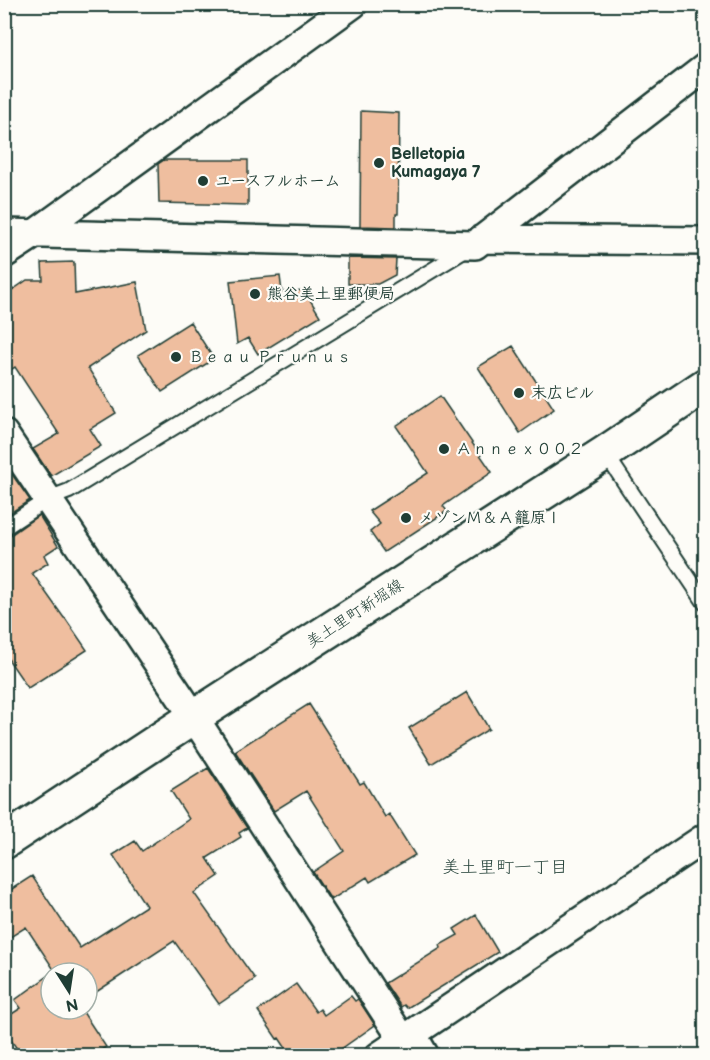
<svg xmlns="http://www.w3.org/2000/svg" width="710" height="1060" font-family="'Balsamiq Sans','Klee One',sans-serif">
  <style>
    .building { fill: #efbe9f; stroke: #1f3d34; stroke-width: 1.5 }
    .lines { fill: none; stroke-linecap: round; stroke-linejoin: round }
    .lane-casing { stroke: #1f3d34; stroke-width: 18 }
    .street-casing { stroke: #1f3d34; stroke-width: 32 }
    .secondary-casing { stroke: #1f3d34; stroke-width: 38 }
    .lane { stroke: #fdfcf7; stroke-width: 14 }
    .street { stroke: #fdfcf7; stroke-width: 27 }
    .secondary { stroke: #fdfcf7; stroke-width: 33 }
    .poi-dot { fill: #1f3d34; stroke: #fdfcf7; stroke-width: 2 }
    .labels { text-anchor: middle; dominant-baseline: central; stroke-width: 4.5; stroke-linejoin: round; paint-order: stroke }
    .poi-label { font-size: 16px; font-weight: bold; fill: #1f3d34; stroke: #fdfcf7; text-anchor: start }
    .street-label { font-size: 16px; fill: #1f3d34; stroke: #fdfcf7 }
    .neighbourhood-label { font-size: 18px; fill: #1f3d34; stroke: #fdfcf7 }
  </style>
  <rect width="100%" height="100%" fill="#fdfcf7"/>
  <filter id="ink" filterUnits="userSpaceOnUse"><feTurbulence type="fractalNoise" baseFrequency=".0167" numOctaves="2"/><feDisplacementMap in="SourceGraphic" scale="12" xChannelSelector="R" yChannelSelector="G"/><feConvolveMatrix kernelMatrix="1 2 1 2 8 2 1 2 1" color-interpolation-filters="sRGB"/></filter>
  <g filter="url(#ink)">
    <path class="building" d="M 361,111 L 399,113 L 398,214 L 396,214 L 396,227 L 360,226 Z
      M 164,160 L 248,160 L 248,205 L 159,203 L 158,164 Z
      M 348,258 L 396,259 L 395,275 L 378,284 L 348,284 Z
      M 74,262 L 75,294 L 137,282 L 146,330 L 88,368 L 116,413 L 90,429 L 101,446 L 51,476 L 33,449 L 59,434 L 15,367 L 4,374 L 4,296 L 27,280 L 43,280 L 42,263 Z
      M 280,276 L 282,292 L 304,290 L 320,316 L 258,354 L 248,338 L 237,344 L 230,281 Z
      M 190,322 L 214,359 L 162,392 L 138,355 Z
      M 513,346 L 554,409 L 520,433 L 478,367 Z
      M 440,396 L 492,472 L 443,506 L 447,511 L 384,552 L 370,532 L 380,524 L 369,511 L 428,473 L 396,426 Z
      M 4,463 L 30,500 L 4,517 Z
      M 39,515 L 58,546 L 44,555 L 48,563 L 32,573 L 64,618 L 65,618 L 87,650 L 28,688 L 4,653 L 4,537 L 9,536 Z
      M 467,692 L 489,729 L 431,764 L 409,728 Z
      M 309,704 L 360,784 L 364,782 L 385,817 L 389,814 L 415,855 L 370,882 L 367,877 L 331,900 L 313,872 L 344,851 L 306,791 L 274,811 L 235,751 Z
      M 208,768 L 247,828 L 239,833 L 241,837 L 207,858 L 219,876 L 194,893 L 255,979 L 219,1004 L 174,941 L 87,998 L 87,973 L 52,973 L 55,971 L 26,927 L 4,941 L 4,894 L 32,876 L 80,948 L 146,906 L 113,855 L 135,841 L 142,851 L 189,819 L 171,791 Z
      M 476,915 L 498,952 L 407,1008 L 404,1005 L 401,1007 L 385,983 L 441,948 L 440,945 L 458,935 L 454,929 Z
      M 51,974 L 51,1009 L 81,1009 L 106,1047 L 92,1056 L 22,1056 L 4,1030 L 4,1019 L 21,1008 L 15,1000 Z
      M 296,984 L 316,1012 L 320,1009 L 324,1015 L 351,996 L 355,1001 L 358,999 L 375,1025 L 331,1056 L 291,1056 L 279,1038 L 277,1039 L 258,1011 Z"/>
    <g class="lines">
      <g class="lane-casing">
        <path id="lane" d="M 605,453 L 706,604
          M 4,528 L 48,499 L 69,491 L 467,249"/>
      </g>
      <g class="street-casing">
        <path id="street" d="M 4,233 L 475,245 L 706,67
          M 482,239 L 706,241
          M 4,254 L 33,235 L 353,4
          M 4,434 L 194,717 L 403,1040
          M 412,1034 L 425,1056
          M 379,1056 L 706,837"/>
      </g>
      <g class="secondary-casing">
        <path id="secondary" d="M 4,842 L 194,717 L 605,453 L 706,385"/>
      </g>
      <use href="#lane" class="lane"/>
      <use href="#street" class="street"/>
      <use href="#secondary" class="secondary"/>
    </g>
  </g>
  <g class="poi-dot">
    <circle cx="379" cy="163" r="6"/>
    <circle cx="203" cy="181" r="6"/>
    <circle cx="255" cy="294" r="6"/>
    <circle cx="176" cy="357" r="6"/>
    <circle cx="519" cy="393" r="6"/>
    <circle cx="444" cy="449" r="6"/>
    <circle cx="406" cy="518" r="6"/>
  </g>
  <g class="labels">
    <g class="poi-label">
      <text x="391" y="154">Belletopia<tspan x="391" dy="18">Kumagaya 7</tspan></text>
      <text x="215" y="181">ユースフルホーム</text>
      <text x="267" y="294">熊谷美土里郵便局</text>
      <text x="188" y="357">Ｂｅａｕ Ｐｒｕｎｕｓ</text>
      <text x="531" y="393">末広ビル</text>
      <text x="456" y="449">Ａｎｎｅｘ００２</text>
      <text x="418" y="518">メゾンＭ＆Ａ籠原Ｉ</text>
    </g>
    <g class="street-label">
      <text transform="translate(355 614) rotate(-33)">美土里町新堀線</text>
    </g>
    <g class="neighbourhood-label">
      <text x="505" y="867">美土里町一丁目</text>
    </g>
  </g>
  <rect width="710" height="1060" fill="none" stroke="#fdfcf7" stroke-width="24"/>
  <rect x="12" y="12" width="686" height="1036" fill="none" stroke="#1f3d34" stroke-width="2" filter="url(#ink)"/>
  <g transform="translate(69 991) rotate(168)"><circle r="28" fill="#fdfcf7" stroke="#a4b0a9" stroke-width="1.5"/>
  <path d="M0-4.5L10 22L0 15L-10 22Z" fill="#1f3d34"/>
  <text y="-9" font-size="16" font-weight="bold" text-anchor="middle" fill="#1f3d34">N</text>
  </g>
</svg>
